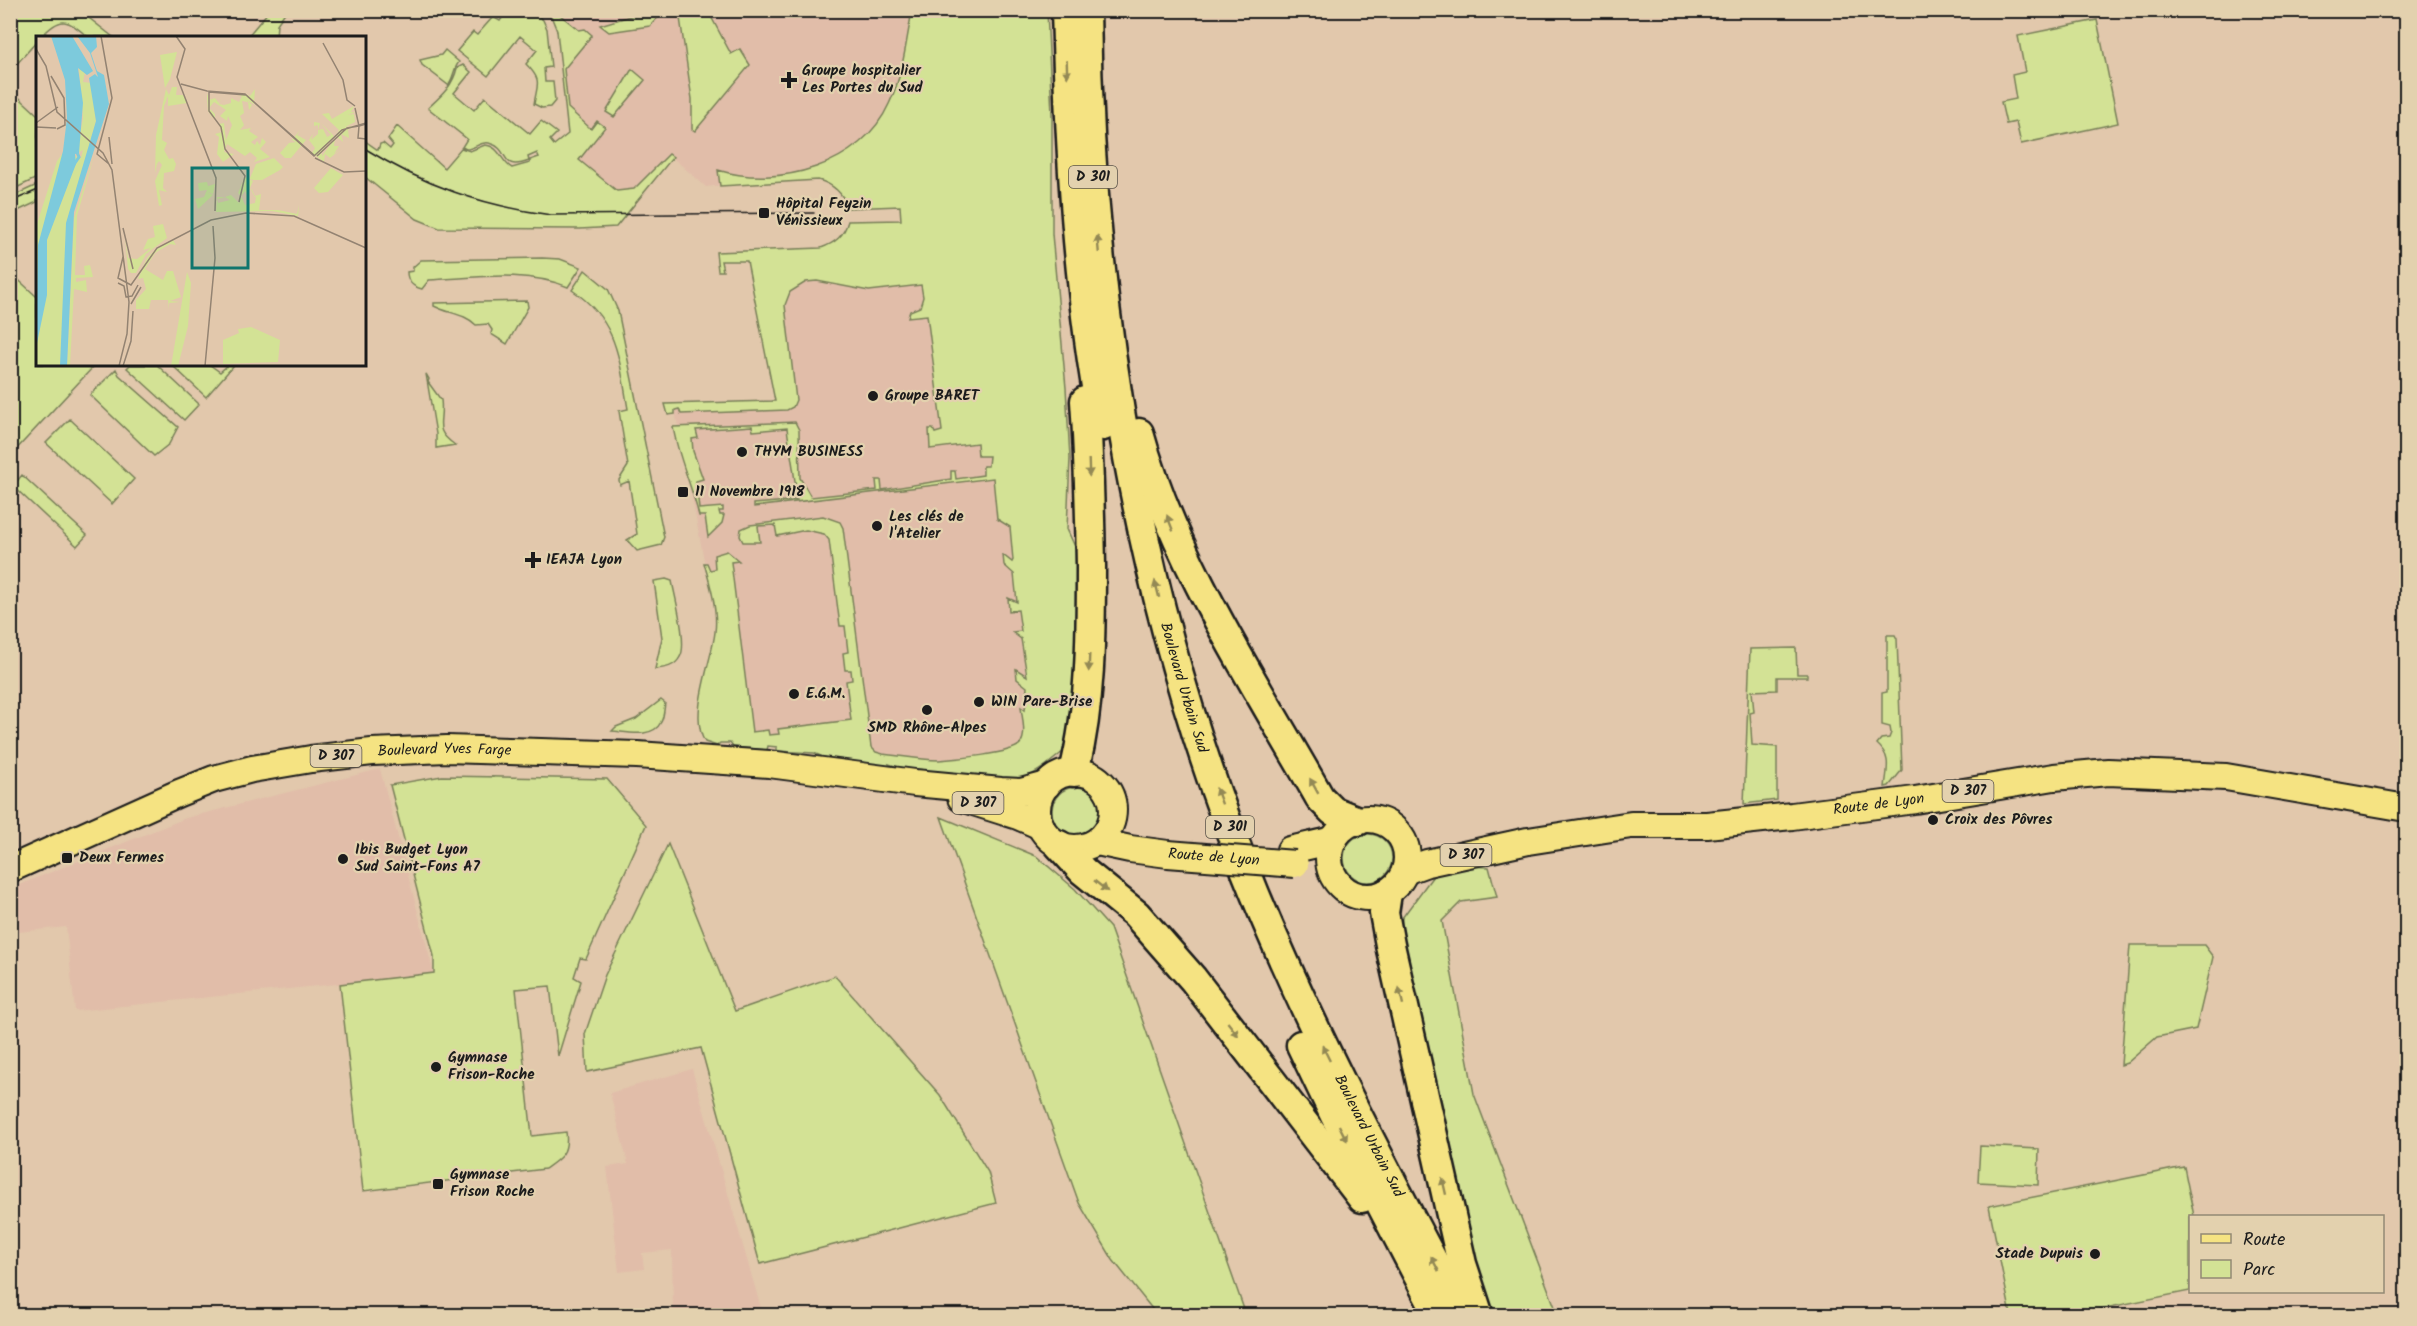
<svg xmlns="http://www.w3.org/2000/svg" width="2417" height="1326" font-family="Kalam,sans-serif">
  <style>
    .built { fill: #e1bda9 }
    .green { fill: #d3e295; stroke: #787f58; stroke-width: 1.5 }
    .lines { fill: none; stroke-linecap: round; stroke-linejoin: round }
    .major-casing { stroke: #1c1c1c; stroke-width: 30 }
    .highway-casing { stroke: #1c1c1c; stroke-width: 33 }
    .major { stroke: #f5e382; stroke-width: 26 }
    .highway { stroke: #f5e382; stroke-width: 28 }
    .tram { stroke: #1c1c1c; stroke-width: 1.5 }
    .major-bridge-casing { stroke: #1c1c1c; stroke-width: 30; stroke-linecap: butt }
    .major-bridge { stroke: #f5e382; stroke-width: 26 }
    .oneway { fill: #938954 }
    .poi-dot { fill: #1c1c1c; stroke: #e3d1ae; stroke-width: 2 }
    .labels { text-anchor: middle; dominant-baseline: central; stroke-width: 4.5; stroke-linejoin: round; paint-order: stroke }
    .shield { fill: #e3d1ae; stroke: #585248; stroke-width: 1.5 }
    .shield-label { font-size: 14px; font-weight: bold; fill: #1c1c1c }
    .poi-label { font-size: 15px; font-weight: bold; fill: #1c1c1c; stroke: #e3d1ae; text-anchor: start }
    .street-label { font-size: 15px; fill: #1c1c1c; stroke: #e3d1ae }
    .inset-river { fill: none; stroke: #7dcadc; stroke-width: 3 }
    .inset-road { fill: none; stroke: #938372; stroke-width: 1.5 }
    .view { fill: #0f766e; fill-opacity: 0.15; stroke: #0f766e; stroke-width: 3 }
    .inset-edge { fill: none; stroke: #1c1c1c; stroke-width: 3 }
  </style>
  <rect width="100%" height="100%" fill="#e2c8ac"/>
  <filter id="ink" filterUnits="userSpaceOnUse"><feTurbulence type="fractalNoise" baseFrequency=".0167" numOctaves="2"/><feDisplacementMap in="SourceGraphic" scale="12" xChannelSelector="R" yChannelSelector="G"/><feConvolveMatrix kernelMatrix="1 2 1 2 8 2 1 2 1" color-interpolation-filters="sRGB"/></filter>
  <g filter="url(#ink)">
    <path class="built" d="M 545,11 L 1017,11 L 1014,152 L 706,187 L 673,158 L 643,195 L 576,202 L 557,31 L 551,16 Z
      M 937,197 L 1020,428 L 1028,647 L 1028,738 L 1019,746 L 1006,751 L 937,760 L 745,738 L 725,568 L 706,570 L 674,406 L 790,402 L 775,249 L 821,248 L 835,243 L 846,228 L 848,221 L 901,220 L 900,206 L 848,208 Z
      M 380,769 L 434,974 L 75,1011 L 66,927 L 19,932 L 14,887 L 186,818 Z
      M 692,1069 L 763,1315 L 673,1315 L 672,1250 L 642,1253 L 644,1269 L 619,1272 L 607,1167 L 628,1164 L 610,1093 Z"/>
    <path class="green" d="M 11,10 L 80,11 L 113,37 L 88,37 C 67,19 61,15 41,37 L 38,38 L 37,41 L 15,66 L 11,62 Z
      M 269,11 L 286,11 L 277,24 L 276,37 L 247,37 Z
      M 507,11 L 531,11 L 543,20 L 547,29 L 551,67 L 544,68 L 545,82 L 553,82 L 555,101 L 550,107 L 542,108 L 534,104 C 537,84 543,81 526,64 L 537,50 L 520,36 L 488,76 L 457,51 L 473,32 L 477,35 L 493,17 L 500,21 Z
      M 545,11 L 555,11 L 579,30 L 585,29 L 592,35 L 564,69 L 568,108 L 591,129 L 597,121 L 605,127 L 579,160 L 617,191 L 634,189 L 669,154 L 673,157 L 616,227 L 580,229 L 439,228 L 417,219 L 365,177 L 365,141 L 378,150 L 380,144 L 383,143 L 390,149 L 393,145 L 388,139 L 397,126 L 444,168 L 461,148 L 470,151 L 485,145 C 500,146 501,162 512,168 L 530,163 L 530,160 L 539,157 L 537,153 L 528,157 L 529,161 C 498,172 512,149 489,143 C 481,141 474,149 466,149 L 462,147 L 467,139 L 428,108 C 441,96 453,86 457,68 L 463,65 L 471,72 L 454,93 L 474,110 L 485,97 L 530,134 L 541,121 L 557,133 L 550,140 L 554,145 L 568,134 L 557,31 L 551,16 Z
      M 647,11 L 661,11 L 662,13 L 650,26 L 609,32 L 600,25 Z
      M 679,11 L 708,11 L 731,54 L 740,49 L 750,65 L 695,131 L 692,129 L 692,99 Z
      M 912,11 L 1047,11 L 1052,114 L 1052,234 L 1066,388 L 1070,458 L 1067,529 L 1076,549 L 1077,479 L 1082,619 L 1070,746 C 1056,757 1042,771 1024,778 C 998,788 934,773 904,769 L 889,764 L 890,767 L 823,757 L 814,753 L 777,751 L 777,747 L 768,746 L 767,750 L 733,747 L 730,743 L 720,743 L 717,746 L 705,742 C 688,715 712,661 715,632 C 718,611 710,583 704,563 L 707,563 L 710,570 L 715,569 L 714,555 L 727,551 L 739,561 L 731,562 L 752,732 L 768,730 L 769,735 L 779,734 L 778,729 L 851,720 L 846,681 L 852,680 L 851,670 L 845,670 L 843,653 L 848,652 L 845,626 L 840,626 L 829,540 L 824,534 L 806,530 L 777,536 L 775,525 L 758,526 L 760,542 L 743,542 L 740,536 L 741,529 L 750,525 L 823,516 L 840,522 L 843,528 L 871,747 L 876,752 L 883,754 C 901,756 921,760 939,760 C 953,759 1012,754 1020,744 C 1027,735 1022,718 1021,707 L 1025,710 L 1027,687 L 1017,679 L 1016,669 L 1027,676 L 1021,639 L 1012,632 L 1021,631 L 1018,610 L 1009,611 L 1008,598 L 1017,602 L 1014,574 L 1004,565 L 1003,555 L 1012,562 L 1013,560 L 1010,527 L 997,519 L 993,478 L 754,507 L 754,504 L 797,500 C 795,473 790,453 787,428 L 753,431 L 752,426 L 696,430 L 698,438 L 692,439 L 693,451 L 703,479 L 696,481 L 699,509 L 723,507 L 723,511 L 719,511 L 720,515 L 724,515 L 722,523 L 708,537 L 705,516 L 699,516 C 692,486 678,457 673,427 L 795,422 L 799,430 L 800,478 L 811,497 L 877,490 L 876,480 L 881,480 L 882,490 L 951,479 L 951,471 L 955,471 L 956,479 L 983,475 L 983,466 L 988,466 L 989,456 L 978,456 L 977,443 L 930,449 L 929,429 L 933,429 L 935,433 L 942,431 L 927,315 L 908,317 L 910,311 L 920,307 L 923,297 L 921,285 L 869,291 L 817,281 L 806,282 L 790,292 L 785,305 L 796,400 L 793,407 L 787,410 L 681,414 L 679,409 L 675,410 L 675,414 L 668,415 L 665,404 L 775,401 L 747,261 L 721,261 L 723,271 L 718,271 L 716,252 L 821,248 C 835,243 844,236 848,221 L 901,220 L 900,206 L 848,208 C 843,193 833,184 818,180 L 720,186 L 718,170 C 778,189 862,165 889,104 C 903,75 906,42 912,11 Z
      M 2097,20 L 2118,123 L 2021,144 L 2016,122 L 2006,124 L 2001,102 L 2016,99 L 2012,75 L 2025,72 L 2018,36 Z
      M 445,50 L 459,62 C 453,69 454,78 448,85 L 422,65 L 420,60 L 441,55 Z
      M 632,69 L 645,80 L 614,117 L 606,112 Z
      M 11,90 L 38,115 L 37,178 L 14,189 L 10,185 Z
      M 37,185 L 37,202 L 11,214 L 11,197 Z
      M 542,258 L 560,259 L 581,267 L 568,287 C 526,269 474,278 429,280 L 422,289 C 413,287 407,281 407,272 L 413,271 L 413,267 L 421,260 Z
      M 585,270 L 608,289 L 618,311 L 664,537 L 661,545 L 637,551 L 627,540 L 637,534 L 629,481 L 620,485 L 619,480 L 628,466 L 619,411 L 628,409 C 619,359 618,321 572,290 Z
      M 10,272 L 36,296 L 37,295 L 38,364 L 95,365 L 11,455 Z
      M 527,301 L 528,307 L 507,344 L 491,334 L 492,330 L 488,324 L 476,325 C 464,313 449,314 434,306 L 434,303 Z
      M 130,365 L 157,365 L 199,404 L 184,420 L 127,368 Z
      M 172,365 L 210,365 L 220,372 L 228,365 L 234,365 L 206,397 Z
      M 116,369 L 119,375 L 178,427 L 169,444 L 154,456 L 90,395 Z
      M 426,374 L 429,379 L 428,382 L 441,400 C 444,423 432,429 455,445 L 436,448 L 436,434 Z
      M 70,419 L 134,479 L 112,504 L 46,443 Z
      M 22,475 L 87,535 L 77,546 L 13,486 Z
      M 666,579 L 672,581 C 675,597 688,645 680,657 C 675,667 665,668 655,669 L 662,638 L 654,581 Z
      M 1887,635 L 1895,635 L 1897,639 L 1902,770 L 1889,786 L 1885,787 C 1887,769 1892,757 1877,744 L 1881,739 L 1889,738 L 1891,733 L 1890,727 L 1882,725 L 1882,693 L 1887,692 Z
      M 1796,648 L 1797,674 L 1807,674 L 1807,677 L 1777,677 L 1777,690 L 1752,691 L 1754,712 L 1750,713 L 1752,745 L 1777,747 L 1777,800 L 1744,804 L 1750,649 Z
      M 661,700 L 665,703 C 664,709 664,717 661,722 C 653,739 627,732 612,731 L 616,727 L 636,719 Z
      M 442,776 L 607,779 L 646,825 L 586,959 L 580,958 L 574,977 L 581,981 L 558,1056 L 550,986 L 516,989 L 532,1136 L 566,1132 C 569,1153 561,1158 545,1169 L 363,1191 L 340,984 L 434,973 L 434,956 L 390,785 Z
      M1052 811a24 24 0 1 1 48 0a24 24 0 1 1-48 0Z
      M 941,817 L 1036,856 L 1075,889 L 1110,928 L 1246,1315 L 1157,1315 L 1113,1260 L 1079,1203 Z
      M1344 858a24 24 0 1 1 48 0a24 24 0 1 1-48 0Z
      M 668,844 L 735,1011 L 835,976 L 940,1095 L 988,1172 L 996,1203 L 760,1264 L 701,1048 L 587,1072 L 585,1034 L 605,975 Z
      M 1465,866 L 1489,867 L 1497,897 L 1461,902 L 1442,921 L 1474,1094 L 1558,1315 L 1491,1315 L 1472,1269 L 1401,931 L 1402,918 L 1433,876 Z
      M 2130,945 L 2204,945 L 2213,957 L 2196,1029 L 2157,1037 L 2127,1063 L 2121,1065 Z
      M 1980,1146 L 2039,1149 L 2038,1185 L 1978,1182 Z
      M 2184,1167 L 2194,1216 L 2190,1216 L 2190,1291 L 2070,1315 L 2011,1315 L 1989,1206 Z"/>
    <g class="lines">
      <g class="major-casing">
        <g id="major">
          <circle cx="1075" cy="810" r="38"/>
          <path d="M 961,798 L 1018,816 L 1041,826"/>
          <circle cx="1368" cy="858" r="39"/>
          <path d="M 1097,842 L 1130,849 L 1168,854"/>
          <path d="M 1290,850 L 1334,840"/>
          <path id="s1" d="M 10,869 L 179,793 L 214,779 L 252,769 L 311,759 L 372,752 L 447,749 L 637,755 L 769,764 L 915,783 L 1001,791 L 1021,792 L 1047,785"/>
          <path id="s2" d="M 1405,871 L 1427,863 L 1528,841 L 1631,825 L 1707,825 L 1792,816 L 1915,800 L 2054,777 L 2108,772 L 2226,777 L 2406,808"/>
        </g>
      </g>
      <g class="highway-casing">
        <g id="highway">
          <path d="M 1066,10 C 1070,150 1077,289 1103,426"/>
          <path id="s3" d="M 1086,10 C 1089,311 1140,615 1255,894 C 1315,1039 1389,1177 1462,1316"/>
          <path d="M 1139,433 C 1174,561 1255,683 1320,798 L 1333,811 L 1358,821"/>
          <path d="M 1074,772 C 1091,705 1091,635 1091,566 C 1090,511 1089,456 1085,401"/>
          <path d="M 1059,845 L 1083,871 L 1136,914 L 1193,979 L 1362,1198"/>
          <path d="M 1387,893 L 1384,913 L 1390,945 L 1462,1264 L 1479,1316"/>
          <path d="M 1301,1045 L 1334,1114 L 1439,1316"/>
        </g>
      </g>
      <use href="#major" class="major"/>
      <use href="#highway" class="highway"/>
      <path class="tram" d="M 364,148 C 425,186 481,205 551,215 L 814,213
        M 10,202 L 38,190"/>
      <g class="major-bridge-casing">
        <g id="major-bridge">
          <path id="s4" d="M 1168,854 L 1295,864"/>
        </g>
      </g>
      <use href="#major-bridge" class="major-bridge"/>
    </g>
    <defs><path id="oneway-solid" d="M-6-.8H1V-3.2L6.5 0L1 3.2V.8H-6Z" transform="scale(1.5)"/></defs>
    <g class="oneway">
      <use href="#oneway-solid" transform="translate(1067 69) rotate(88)"/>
      <use href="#oneway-solid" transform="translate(1098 244) rotate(-95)"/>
      <use href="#oneway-solid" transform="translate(1089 468) rotate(88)"/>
      <use href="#oneway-solid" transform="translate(1170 523) rotate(-111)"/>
      <use href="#oneway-solid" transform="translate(1157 589) rotate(-104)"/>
      <use href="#oneway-solid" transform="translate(1089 663) rotate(92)"/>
      <use href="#oneway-solid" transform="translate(1314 786) rotate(-119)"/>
      <use href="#oneway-solid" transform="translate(1219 796) rotate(-110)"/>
      <use href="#oneway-solid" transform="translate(1101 886) rotate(39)"/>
      <use href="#oneway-solid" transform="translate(1401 996) rotate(-103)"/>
      <use href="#oneway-solid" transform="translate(1233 1029) rotate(52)"/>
      <use href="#oneway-solid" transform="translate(1326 1053) rotate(-116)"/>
      <use href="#oneway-solid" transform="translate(1343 1133) rotate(63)"/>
      <use href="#oneway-solid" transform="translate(1444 1186) rotate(-103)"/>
      <use href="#oneway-solid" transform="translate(1435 1264) rotate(-118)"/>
    </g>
  </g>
  <g class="poi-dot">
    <path d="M786 71h6v6h6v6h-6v6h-6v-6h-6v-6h6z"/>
    <rect x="758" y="207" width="12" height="12" rx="3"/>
    <circle cx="873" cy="396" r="6"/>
    <circle cx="742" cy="452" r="6"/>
    <rect x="677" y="486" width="12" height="12" rx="3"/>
    <circle cx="877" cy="526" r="6"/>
    <path d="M530 551h6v6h6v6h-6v6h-6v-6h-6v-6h6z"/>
    <circle cx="794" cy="694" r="6"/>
    <circle cx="979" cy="702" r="6"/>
    <circle cx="927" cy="710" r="6"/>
    <circle cx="1933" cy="820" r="6"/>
    <rect x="61" y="852" width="12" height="12" rx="3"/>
    <circle cx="343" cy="859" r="6"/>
    <circle cx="436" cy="1067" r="6"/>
    <rect x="432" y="1178" width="12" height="12" rx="3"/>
    <circle cx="2095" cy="1254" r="6"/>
  </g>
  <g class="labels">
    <g class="shield">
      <rect x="1069" y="166" width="48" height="22" rx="4.5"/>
      <rect x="310.5" y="745" width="51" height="22" rx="4.5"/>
      <rect x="1942.5" y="780" width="51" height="22" rx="4.5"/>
      <rect x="952.5" y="792" width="51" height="22" rx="4.5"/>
      <rect x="1206" y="816" width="48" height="22" rx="4.5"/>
      <rect x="1440.5" y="844" width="51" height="22" rx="4.5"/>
    </g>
    <g class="shield-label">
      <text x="1093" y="177">D 301</text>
      <text x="336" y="756">D 307</text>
      <text x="1968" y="791">D 307</text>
      <text x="978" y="803">D 307</text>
      <text x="1230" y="827">D 301</text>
      <text x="1466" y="855">D 307</text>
    </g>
    <g class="poi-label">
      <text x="802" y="71">Groupe hospitalier<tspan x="802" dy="17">Les Portes du Sud</tspan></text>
      <text x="776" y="204">Hôpital Feyzin<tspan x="776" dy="17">Vénissieux</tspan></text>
      <text x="885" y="396">Groupe BARET</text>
      <text x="754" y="452">THYM BUSINESS</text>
      <text x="695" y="492">11 Novembre 1918</text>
      <text x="889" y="517">Les clés de<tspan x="889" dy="17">l'Atelier</tspan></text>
      <text x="546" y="560">IEAJA Lyon</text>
      <text x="806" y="694">E.G.M.</text>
      <text x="991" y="702">WIN Pare-Brise</text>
      <text x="927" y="728" text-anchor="middle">SMD Rhône-Alpes</text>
      <text x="1945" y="820">Croix des Pôvres</text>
      <text x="355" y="850">Ibis Budget Lyon<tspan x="355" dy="17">Sud Saint-Fons A7</tspan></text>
      <text x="79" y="858">Deux Fermes</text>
      <text x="448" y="1058">Gymnase<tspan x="448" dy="17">Frison-Roche</tspan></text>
      <text x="450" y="1175">Gymnase<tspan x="450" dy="17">Frison Roche</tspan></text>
      <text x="2083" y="1254" text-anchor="end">Stade Dupuis</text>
    </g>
    <g class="street-label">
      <text stroke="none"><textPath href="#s3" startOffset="687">Boulevard Urbain Sud</textPath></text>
      <text stroke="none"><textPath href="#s1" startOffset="456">Boulevard Yves Farge</textPath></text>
      <text stroke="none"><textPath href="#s2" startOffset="480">Route de Lyon</textPath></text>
      <text stroke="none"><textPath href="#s4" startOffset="46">Route de Lyon</textPath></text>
      <text stroke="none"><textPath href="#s3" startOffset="1173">Boulevard Urbain Sud</textPath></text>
    </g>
  </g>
  <g transform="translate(36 36)">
    <rect width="330" height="330" fill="#e2c8ac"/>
    <path d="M 141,16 L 134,43 L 129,52 L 124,19 ZM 43,32 L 49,36 L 47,46 L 55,47 L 60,85 L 34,178 L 27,330 L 0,330 L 0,191 L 21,125 L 27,117 L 45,122 L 47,114 L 43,116 L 42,111 L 47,82 ZM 136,51 L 141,51 L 140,59 L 147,59 L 151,67 L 132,70 L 132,60 L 128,70 L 126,104 L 131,107 L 128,114 L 133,123 L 137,122 L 140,128 L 138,135 L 128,137 L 127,152 L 131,156 L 123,154 L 126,169 L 123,170 L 119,145 L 126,129 L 123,125 L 121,128 L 119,137 L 120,99 L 130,53 L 133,59 ZM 219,53 L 218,68 L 207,62 L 212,65 L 216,69 L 213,74 L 212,66 L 206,65 L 208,77 L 204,80 L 208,89 L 204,94 L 215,92 L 213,95 L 222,101 L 215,106 L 219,109 L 221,105 L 224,109 L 226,102 L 230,106 L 224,113 L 234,121 L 218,126 L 221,122 L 214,116 L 209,120 L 191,108 L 188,116 L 198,118 L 187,126 L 181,118 L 183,101 L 179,98 L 186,96 L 183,88 L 188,87 L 190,104 L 196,89 L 192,80 L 191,85 L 184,80 L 190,74 L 178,66 L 173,72 L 179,78 L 179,83 L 176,81 L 172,75 L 171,62 L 171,57 L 173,64 L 179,62 L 183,67 L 185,63 L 183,68 L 188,69 L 195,67 L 195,62 L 203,66 L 206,60 L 202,59 L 207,57 L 214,60 ZM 318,70 L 315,76 L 319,76 L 312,79 L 318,78 L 319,86 L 309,91 L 319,90 L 304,98 L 312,94 L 313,102 L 305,98 L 307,106 L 300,100 L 303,94 L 286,78 L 293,77 L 296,83 ZM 278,86 L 284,87 L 282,94 L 287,93 L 291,101 L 295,99 L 285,87 L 298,100 L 281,121 L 286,117 L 286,120 L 299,102 L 298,110 L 303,110 L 298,118 L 305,113 L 294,122 L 289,118 L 288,126 L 276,117 L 279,112 L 273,104 L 277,98 L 275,104 L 282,98 L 282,89 L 278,90 ZM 264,94 L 261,99 L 270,104 L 255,122 L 249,122 L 244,117 L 253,107 L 260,106 L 256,104 ZM 58,120 L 41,180 L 39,239 L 49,239 L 48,230 L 54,229 L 57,241 L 40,242 L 40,246 L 50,244 L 51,256 L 38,253 L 34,330 L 31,330 L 38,182 ZM 238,122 L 247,131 L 244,134 L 226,144 L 217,144 L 214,143 L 211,141 L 214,142 L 220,128 ZM 295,132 L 307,139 L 292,156 L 283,157 L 278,152 ZM 209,141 L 217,145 L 214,152 L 216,154 L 219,160 L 225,158 L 223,174 L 242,174 L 261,178 L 263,169 L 262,180 L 236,175 L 180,176 L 181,161 L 189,161 L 181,163 L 182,167 L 194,164 L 189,161 L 195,159 L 203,167 L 205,160 L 209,169 L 219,167 L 220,161 L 219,161 L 214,152 L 211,159 L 209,155 L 205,160 L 202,157 ZM 171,146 L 172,150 L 179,148 L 177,158 L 171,156 L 177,159 L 162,173 L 159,163 L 168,161 L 171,154 L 163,155 L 162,147 ZM 127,188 L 131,202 L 110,218 L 100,237 L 95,237 L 92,233 L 89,200 L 92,222 L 101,223 L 115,212 L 107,214 L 112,203 L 119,201 L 117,190 ZM 137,204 L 140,209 L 134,208 L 119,217 L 109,233 L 127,244 L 131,235 L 137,235 L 145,261 L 134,265 L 144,266 L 133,267 L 133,273 L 132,264 L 115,264 L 113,273 L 100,273 L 100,264 L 110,253 L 107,242 L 102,243 L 111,222 L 119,214 ZM 151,236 L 155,247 L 152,290 L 142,330 L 135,330 ZM 215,291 L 244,304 L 242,326 L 187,328 L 187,304 L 203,297 L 202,293 Z" fill="#d3e295"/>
    <path d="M 15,0 L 36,0 L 57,35 L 51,39 L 42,32 L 47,67 L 43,117 L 39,118 L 40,128 L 11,204 L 11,259 L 0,312 L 2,209 L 27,115 L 31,82 L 29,44 ZM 41,0 L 60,0 L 61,11 L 55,17 L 61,35 L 68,39 L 73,68 L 38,176 L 31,330 L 24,330 L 30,187 L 60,85 L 53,42 L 59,38 L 62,41 L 54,17 Z" fill="#7dcadc"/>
    <path class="inset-river" d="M 37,130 L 43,121 L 40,114"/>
    <path class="inset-road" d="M 65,0 L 76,62 L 61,118 L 73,128M 140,0 L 149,13 L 141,41 L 180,142 L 179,175M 287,7 L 307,44 L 311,64 L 319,70M 0,13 L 10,30 L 21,76 L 67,117 L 76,134 L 93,266 L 91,298 L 83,330M 15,40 L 28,62 L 29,89 L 21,93M 145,48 L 171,55 L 209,58 L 278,119M 319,72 L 323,90 L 330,88M 0,87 L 22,71M 0,91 L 20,92M 73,101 L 76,128M 281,120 L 311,92 L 323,90 L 322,102 L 330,103M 279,122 L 308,136 L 330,135M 203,166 L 209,140 L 189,113 L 185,91 L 173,75 L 173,56 L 210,59 L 278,120 L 306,94 L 330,87M 87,192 L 97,233M 87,221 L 82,242 L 95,249 L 121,212 L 175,184 L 210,177 L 258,180 L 330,212M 82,247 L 88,250 L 90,261 L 96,260 L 102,249M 95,268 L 105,251M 87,330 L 95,305 L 97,275M 169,330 L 179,222 L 177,190"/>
    <path class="view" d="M 156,132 L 212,132 L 212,232 L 156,232 Z"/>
    <rect width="330" height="330" class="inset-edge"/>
  </g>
  <rect width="2417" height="1326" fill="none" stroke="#e3d1ae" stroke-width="36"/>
  <rect x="18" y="18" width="2381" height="1290" fill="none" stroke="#1c1c1c" stroke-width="2" filter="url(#ink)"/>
  <rect x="2189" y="1215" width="195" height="78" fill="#e3d1ae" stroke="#938974" stroke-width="1.5"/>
  <rect x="2201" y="1234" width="30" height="9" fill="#f5e382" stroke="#938974" stroke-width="1.5"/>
  <text x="2243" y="1245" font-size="18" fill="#1c1c1c">Route</text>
  <rect x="2201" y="1260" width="30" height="18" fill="#d3e295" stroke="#938974" stroke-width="1.5"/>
  <text x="2243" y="1275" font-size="18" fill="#1c1c1c">Parc</text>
</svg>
